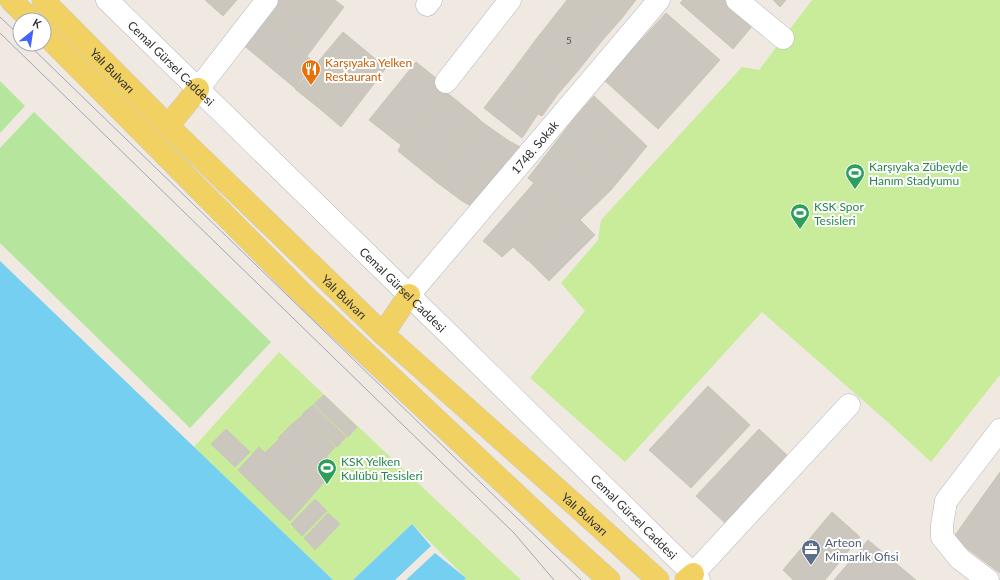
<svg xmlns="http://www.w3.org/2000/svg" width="1000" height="580" font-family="Lato,sans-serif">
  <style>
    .green { fill: #b6e59e }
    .pitch { fill: #c9ec9a }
    .water { fill: #75cff0 }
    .building { fill: #cbc7bf; stroke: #cbc5ba }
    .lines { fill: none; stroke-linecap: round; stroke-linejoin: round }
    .minor-casing { stroke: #b4b7c1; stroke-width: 23 }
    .major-casing { stroke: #c9c9c9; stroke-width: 23 }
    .minor { stroke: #fff; stroke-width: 22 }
    .major { stroke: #f2d163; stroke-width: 22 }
    .tram { stroke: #a3a6b8; stroke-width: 1 }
    .labels { text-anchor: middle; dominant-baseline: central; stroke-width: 4; stroke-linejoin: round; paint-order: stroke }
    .number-label { font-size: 10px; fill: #555452 }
    .food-label { font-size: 12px; fill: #c56008; stroke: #fff; text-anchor: start }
    .street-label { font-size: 12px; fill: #2e2e2e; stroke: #fff }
    .leisure-label { font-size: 12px; fill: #27864d; stroke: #fff; text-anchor: start }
    .service-label { font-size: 12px; fill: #4e5e75; stroke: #fff; text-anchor: start }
  </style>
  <rect width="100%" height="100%" fill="#efe9e1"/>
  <path class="green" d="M 0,81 L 25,106 L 0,133 Z
    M 34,112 L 271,342 L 190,428 L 0,243 L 0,148 Z"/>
  <path class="pitch" d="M 812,0 L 1000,0 L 1000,375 L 931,462 L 891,425 L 762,312 L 625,462 L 530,378 L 585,311 L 561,283 L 598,240 L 601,220 L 742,67 L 759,70 Z
    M 279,352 L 521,580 L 464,580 L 466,578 L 412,524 L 353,580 L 333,580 L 194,447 Z"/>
  <path class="water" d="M 0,261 L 333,580 L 0,580 Z
    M 412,524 L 431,546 L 395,580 L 353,580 Z
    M 435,553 L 466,578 L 464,580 L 406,580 Z"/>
  <path class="building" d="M 205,0 L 237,0 L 223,16 Z
    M 277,0 L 335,0 L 344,7 L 307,56 L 265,16 Z
    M 567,0 L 601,0 L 622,18 L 601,42 L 560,9 Z
    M 601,0 L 636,0 L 622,18 Z
    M 683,0 L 724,0 L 754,24 L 733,49 L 680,3 Z
    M 773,0 L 786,0 L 780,7 Z
    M 560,9 L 601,42 L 577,72 L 537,38 Z
    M 666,13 L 720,60 L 658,129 L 604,80 Z
    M 265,16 L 314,63 L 295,88 L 242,44 Z
    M 343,32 L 366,51 L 320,109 L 295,89 Z
    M 537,38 L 577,72 L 558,94 L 517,65 Z
    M 366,51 L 386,68 L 341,127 L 320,109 Z
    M 416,62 L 450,89 L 445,91 L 401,145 L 369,120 Z
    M 517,65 L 558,94 L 542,116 L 538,114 L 501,86 Z
    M 501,86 L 538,114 L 522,138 L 484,108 Z
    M 445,91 L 478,118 L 435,181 L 398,151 L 401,145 Z
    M 594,96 L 647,146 L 630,167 L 576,116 Z
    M 576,116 L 630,167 L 611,190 L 555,143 Z
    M 478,118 L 482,122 L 509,141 L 462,201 L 435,181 Z
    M 509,141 L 526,150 L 476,209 L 462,201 Z
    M 555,143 L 611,190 L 580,220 L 569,214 L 528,178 Z
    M 534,183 L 555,201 L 513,247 L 502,257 L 483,241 Z
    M 555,201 L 569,214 L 528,260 L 528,261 L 513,247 Z
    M 569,214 L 580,220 L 595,235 L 549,281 L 528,260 Z
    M 708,386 L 750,425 L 691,488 L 649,450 Z
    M 324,395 L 357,427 L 348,437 L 314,404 Z
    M 313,405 L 346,437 L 337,447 L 302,414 Z
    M 303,415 L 335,447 L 326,457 L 292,424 Z
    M 292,424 L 337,467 L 324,482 L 278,438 Z
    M 226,429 L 250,452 L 235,467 L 211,444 Z
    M 759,429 L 788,456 L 725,523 L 696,496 Z
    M 279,439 L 324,482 L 311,497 L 265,453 Z
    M 259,447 L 311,497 L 290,521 L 238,470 Z
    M 1000,472 L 1000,573 L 953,538 Z
    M 315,499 L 327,511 L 302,536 L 291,524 Z
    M 832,512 L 860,537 L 825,580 L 793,580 L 783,570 Z
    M 328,513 L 340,524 L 315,550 L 304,538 Z
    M 868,540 L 916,580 L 834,580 Z"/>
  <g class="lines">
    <g class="minor-casing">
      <g id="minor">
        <path id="s1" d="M 107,0 L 409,295 L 699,580"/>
        <path d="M 737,0 L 783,38"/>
        <path d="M 427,5 L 431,0"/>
        <path d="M 446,82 L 510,0"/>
        <path d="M 198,89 L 267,0"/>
        <path id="s2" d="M 409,295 L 659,0"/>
        <path d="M 693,574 L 849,405"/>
        <path d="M 988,580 L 960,559 L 942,537 L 942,525 L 946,501 L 1000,430"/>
      </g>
    </g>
    <g class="major-casing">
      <g id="major">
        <path d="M 11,0 L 31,20"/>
        <path id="s3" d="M 43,0 L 168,126 L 383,334 L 583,512 L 658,580"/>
        <path d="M 44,33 L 309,300 L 570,545 L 609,580"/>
        <path d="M 168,126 L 198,89"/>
        <path d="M 383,334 L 409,295"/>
        <path d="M 686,580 L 693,574"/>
      </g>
    </g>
    <use href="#minor" class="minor"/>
    <use href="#major" class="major"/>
    <path class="tram" d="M 0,17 L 20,36
      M 0,33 L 514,533 L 554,580
      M 28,44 L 581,580"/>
  </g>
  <defs>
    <g id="restaurant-pin" transform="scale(1)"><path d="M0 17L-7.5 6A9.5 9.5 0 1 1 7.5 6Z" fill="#e8710a" stroke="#fff"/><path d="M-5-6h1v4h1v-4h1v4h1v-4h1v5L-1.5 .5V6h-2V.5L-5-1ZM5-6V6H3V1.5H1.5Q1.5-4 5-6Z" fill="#fff"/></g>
    <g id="stadium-pin" transform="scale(1)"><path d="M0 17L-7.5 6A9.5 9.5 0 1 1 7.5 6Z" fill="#2e9e5b" stroke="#fff"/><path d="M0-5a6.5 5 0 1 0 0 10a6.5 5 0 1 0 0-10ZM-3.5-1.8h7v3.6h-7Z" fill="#fff"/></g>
    <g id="office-pin" transform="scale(1)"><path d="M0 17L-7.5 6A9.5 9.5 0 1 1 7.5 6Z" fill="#5c6f8a" stroke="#fff"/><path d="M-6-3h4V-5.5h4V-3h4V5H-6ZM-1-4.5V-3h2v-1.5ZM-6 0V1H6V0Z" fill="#fff"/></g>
  </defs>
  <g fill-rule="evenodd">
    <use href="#restaurant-pin" x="311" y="69"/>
    <use href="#stadium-pin" x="855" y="173"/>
    <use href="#stadium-pin" x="800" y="213"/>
    <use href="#stadium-pin" x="327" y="468"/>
    <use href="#office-pin" x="811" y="549"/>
  </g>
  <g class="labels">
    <g class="number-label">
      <text x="569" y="40">5</text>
    </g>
    <g class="food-label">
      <text x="325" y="62">Karşıyaka Yelken<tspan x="325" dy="14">Restaurant</tspan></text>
    </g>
    <g class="street-label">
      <text stroke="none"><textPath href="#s1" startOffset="90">Cemal Gürsel Caddesi</textPath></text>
      <text stroke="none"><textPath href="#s3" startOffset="99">Yalı Bulvarı</textPath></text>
      <text stroke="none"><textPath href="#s2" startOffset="194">1748. Sokak</textPath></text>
      <text stroke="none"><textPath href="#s1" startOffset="414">Cemal Gürsel Caddesi</textPath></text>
      <text stroke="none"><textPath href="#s3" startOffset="423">Yalı Bulvarı</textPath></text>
      <text stroke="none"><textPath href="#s3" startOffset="747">Yalı Bulvarı</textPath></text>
      <text stroke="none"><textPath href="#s1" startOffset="738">Cemal Gürsel Caddesi</textPath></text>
    </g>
    <g class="leisure-label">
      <text x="869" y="166">Karşıyaka Zübeyde<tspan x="869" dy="14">Hanım Stadyumu</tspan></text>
      <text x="814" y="206">KSK Spor<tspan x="814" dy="14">Tesisleri</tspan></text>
      <text x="341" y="461">KSK Yelken<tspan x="341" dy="14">Kulübü Tesisleri</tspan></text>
    </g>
    <g class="service-label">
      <text x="825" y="542">Arteon<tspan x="825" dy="14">Mimarlık Ofisi</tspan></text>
    </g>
  </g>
  <g transform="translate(32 32) rotate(30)"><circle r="19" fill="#ffffff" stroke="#ababab"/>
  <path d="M0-3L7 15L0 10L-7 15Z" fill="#4264fb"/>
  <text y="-6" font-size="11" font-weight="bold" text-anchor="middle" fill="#2e2e2e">K</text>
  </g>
</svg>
